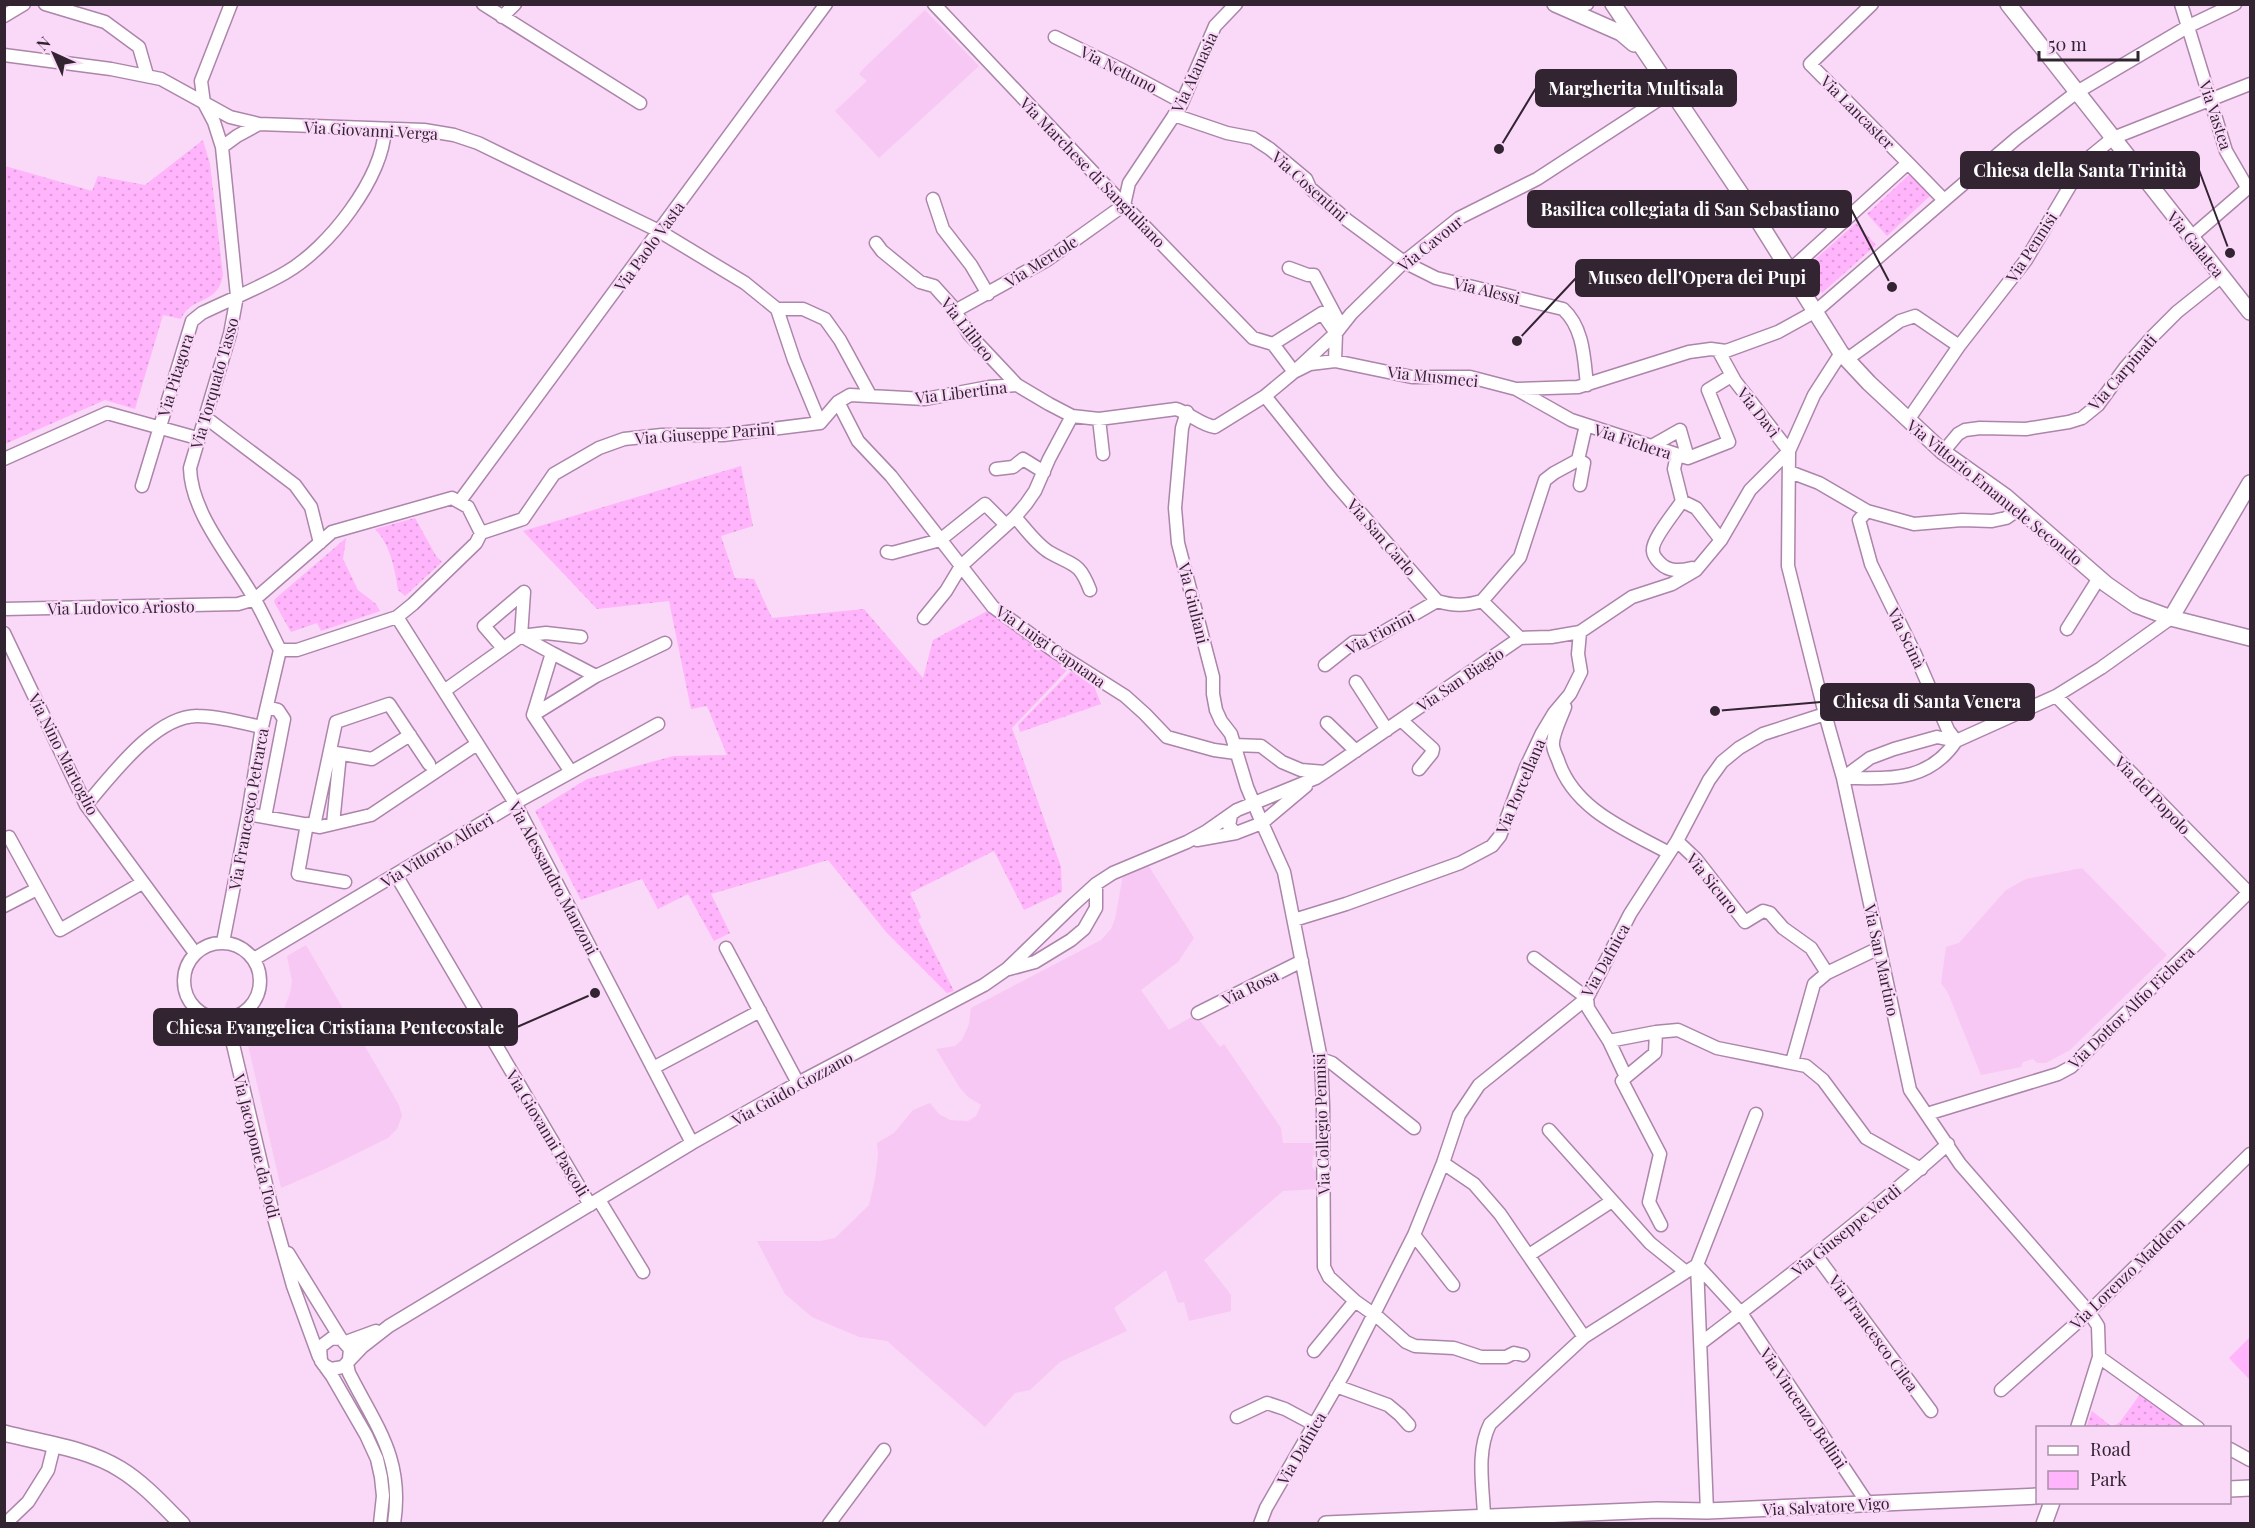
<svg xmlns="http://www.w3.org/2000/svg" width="2255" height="1528" font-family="'Playfair Display',serif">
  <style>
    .built { fill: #f8c8f5 }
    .green { fill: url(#green-dots) }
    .pitch { fill: #ffb4fb }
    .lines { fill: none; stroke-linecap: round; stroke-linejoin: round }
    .minor-casing { stroke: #ac85aa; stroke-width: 15 }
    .tertiary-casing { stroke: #ac85aa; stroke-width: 18 }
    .minor { stroke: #fff; stroke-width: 12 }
    .tertiary { stroke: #fff; stroke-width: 15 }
    .labels { text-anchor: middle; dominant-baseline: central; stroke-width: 4.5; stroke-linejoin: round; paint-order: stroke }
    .street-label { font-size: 16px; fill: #332432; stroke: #fad8f8 }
    .leader { fill: none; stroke: #332432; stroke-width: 2 }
    .callout-dot { fill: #332432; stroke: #fad8f8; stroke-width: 2 }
    .callout { fill: #332432; stroke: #332432; stroke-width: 2 }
    .callout-label { font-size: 18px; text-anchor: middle; font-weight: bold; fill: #fff }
  </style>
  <defs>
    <pattern id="green-dots" width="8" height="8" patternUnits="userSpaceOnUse" patternTransform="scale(1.5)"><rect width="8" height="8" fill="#ffb4fb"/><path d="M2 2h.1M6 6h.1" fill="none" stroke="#db9bd8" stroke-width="1.8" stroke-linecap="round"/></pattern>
  </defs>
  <rect width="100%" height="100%" fill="#fad8f8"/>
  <path class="built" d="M 925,10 L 979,66 L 879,158 L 835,111 L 867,81 L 859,74 L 864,68 Z
    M 1148,865 L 1194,938 L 1178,962 L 1141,990 L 1169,1030 L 1193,1016 L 1201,1022 L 1220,1047 L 1224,1044 L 1281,1128 L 1283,1143 L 1318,1143 L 1319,1151 L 1313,1156 L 1312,1167 L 1318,1174 L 1318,1189 L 1283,1191 L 1204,1260 L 1231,1295 L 1231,1311 L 1189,1321 L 1184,1302 L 1178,1303 L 1166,1270 L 1114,1308 L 1127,1331 L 1060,1362 L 1030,1390 L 1015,1393 L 985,1427 L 887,1341 L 859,1337 L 812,1317 L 785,1294 L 757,1241 L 821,1241 L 835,1238 L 869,1205 L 875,1179 L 878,1155 L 877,1143 L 894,1133 L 913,1110 L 930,1103 L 939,1114 L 950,1120 L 968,1121 L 976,1116 L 981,1105 L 968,1097 L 960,1088 L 936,1049 L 955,1046 L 962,1040 L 969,1024 L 971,1008 L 1101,940 L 1111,929 L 1115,919 L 1123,875 Z
    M 2082,868 L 2167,955 L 2070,1050 L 2046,1063 L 2037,1063 L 2033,1059 L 2023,1062 L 2021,1067 L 1981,1075 L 1948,993 L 1941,983 L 1946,947 L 1959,943 L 2006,890 L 2026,879 Z
    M 306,945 L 399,1105 L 402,1116 L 397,1129 L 388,1138 L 325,1169 L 281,1188 L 248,1045 L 264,1036 L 281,1017 L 290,993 L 292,981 L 287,956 Z"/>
  <path class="green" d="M 203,140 L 210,164 L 223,275 C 218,306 191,295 181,319 L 163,315 L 135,409 L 105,400 L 5,444 L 5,166 L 92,191 L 98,176 L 145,185 Z
    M 1911,173 L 1931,195 L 1887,236 L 1867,214 Z
    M 1856,223 L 1876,245 L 1822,293 L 1802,271 Z
    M 741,466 L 753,526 L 721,536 L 735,578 L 754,579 L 772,618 L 864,609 L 923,678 L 933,640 L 991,609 L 1071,666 L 1012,728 L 1061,867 L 1062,892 L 1024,910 L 994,851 L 910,893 L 921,917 L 918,920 L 954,991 L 947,993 L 887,933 L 828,860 L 711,894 L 730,933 L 714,941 L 688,894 L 658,909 L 642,879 L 581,900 L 535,811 L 587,779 L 674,756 L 727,755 L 707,706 L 691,709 L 669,601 L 597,609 L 523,531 Z
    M 415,518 L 436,556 L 442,562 L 405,596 L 398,590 C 395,569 390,544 375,529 Z
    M 346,538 L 343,559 L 358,590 L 376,604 L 380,611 L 321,631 L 317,623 L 291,632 L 274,602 L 275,599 Z
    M 1074,668 L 1092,681 L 1101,704 L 1020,732 L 1018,725 Z
    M 2141,1393 L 2191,1428 L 2086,1428 L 2092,1411 L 2112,1427 L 2120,1422 Z"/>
  <path class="pitch" d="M 2250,1337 L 2250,1380 L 2229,1358 Z"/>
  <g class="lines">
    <g class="minor-casing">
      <path id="minor" d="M 45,4 L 105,22 L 139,47 L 147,75
        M 483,4 L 640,103
        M 934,4 L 1124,205 L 1253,338 L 1273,344 L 1294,372 L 1310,364 L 1335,361 L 1412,377 L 1470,377 L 1516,389 L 1571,420 L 1688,458 L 1729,442 L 1708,390 L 1731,376
        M 1872,4 L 1810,64 L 1908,163
        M 2181,4 L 2226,151 L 2248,189
        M 1565,9 L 1587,4
        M 4,16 L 24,4
        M 502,17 L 515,4
        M 1055,37 L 1124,71 L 1182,102
        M 4,55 L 111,69 L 161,79 L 230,117 L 259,124 L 424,130 L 454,135 L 478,143 L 659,231 L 745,283 L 777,309 L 794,360 L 820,423
        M 1174,115 L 1227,133 L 1253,138 L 1270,149 L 1306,179 L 1310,188 L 1347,220 L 1404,262 L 1436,278 L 1563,309 C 1584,328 1584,359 1587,385
        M 222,147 L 237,136 L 259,124
        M 933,199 L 943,229 L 971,265 L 988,294
        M 2190,238 L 2250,186
        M 876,243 L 882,251 L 920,282 L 934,286 L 952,306 L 969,334 L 1017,385 L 1049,404 L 1072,416 L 1099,419 L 1176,409 C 1189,413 1201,425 1215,427 L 1265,396 L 1294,372 L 1336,333 L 1351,314 L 1404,262 L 1459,218 L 1537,179 L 1672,91
        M 1289,268 L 1308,275 L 1314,275 L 1341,326
        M 1790,270 L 1908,163 L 1944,200
        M 777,309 L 803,309 L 825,319 L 840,340 L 870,395
        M 955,311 L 1047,260 L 1124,205 L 1129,183 L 1181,105 L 1215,26 L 1236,4
        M 1273,344 L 1322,313 L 1336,333 L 1335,361
        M 1718,350 L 1735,381 L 1789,451 L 1788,566 L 1825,714 L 1843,778 L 1910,1090 L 1960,1164 L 2089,1312 L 2098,1326 L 2099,1357 L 2077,1428
        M 1846,360 L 1900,321 L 1915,316 L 1959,346
        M 1517,389 L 1578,387 L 1689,352 L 1711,349 L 1726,351 L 1778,332 L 1816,311 L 1948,197 L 2017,138 L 2077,92 L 2189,26 L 2235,4
        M 1265,396 L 1333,481 L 1437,601 C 1454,606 1465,606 1482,601 L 1520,638
        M 838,402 L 858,441 L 891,476 L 993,607 L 1054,651 L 1125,696 L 1145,714 L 1167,737 L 1214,750 L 1236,753
        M 1187,412 L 1182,428 L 1175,508 L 1178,543 L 1213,677 L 1213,694 L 1216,710 L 1221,721 L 1231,734 L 1247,787 L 1262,823 L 1306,786
        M 205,417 L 295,485 L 311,507 L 320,543
        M 1099,419 L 1103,454
        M 1908,420 L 1959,346 L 2026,260 L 2074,179 L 2091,156 L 2113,138 L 2250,84
        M 1650,447 L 1680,430 L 1688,458
        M 1943,452 L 1958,434 L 1965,430 L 1980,428 L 2026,429 L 2069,422 L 2082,418 L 2098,405 L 2125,368 L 2153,336 L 2177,312 L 2222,276
        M 1677,455 L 1674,469 L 1682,501
        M 4,459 L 107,413 L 197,438
        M 1578,460 L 1584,463 L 1580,485
        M 996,469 L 1013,467 L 1023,459 L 1044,472
        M 1790,472 L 1819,483 L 1867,511 L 1914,524 L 1962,520 L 1992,521 L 2006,518 L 2019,509
        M 142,486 L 192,321 L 202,313 C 229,300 259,288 285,273 C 329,248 382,179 385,129
        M 460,501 L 826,4
        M 1867,511 L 1859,520 L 1871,564 L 1915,654 L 1948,730 L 1956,741
        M 1015,517 C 1025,528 1036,544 1049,552 C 1073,566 1079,561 1090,590
        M 481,533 L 523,519 L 554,474 L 599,448 L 624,439 L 662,435 L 723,435 L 820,423 L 838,402 L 850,395 L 925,399 L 989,387 L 1017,385
        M 887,552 L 892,553 L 940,540 L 985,504 L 1006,525
        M 1692,568 C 1680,571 1669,572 1660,563 C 1657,560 1653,555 1653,551 C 1651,540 1676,511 1682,501 L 1696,508 L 1721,540
        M 1482,601 L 1520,557 L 1545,480 L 1554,473 L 1578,460 L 1586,425
        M 4,609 L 238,604 L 255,599 L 332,532 L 452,498 L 468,507 L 481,533 L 476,543 L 413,604 L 397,617 L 297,650 L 280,650 C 272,634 264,616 255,600 C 233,560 191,514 190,468 L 230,334 L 237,296 L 222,147 L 214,122 L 204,103 L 201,81 L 231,4
        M 397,617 L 515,803 L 692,1143
        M 924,618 L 946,591 L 961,566 L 1015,517 L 1026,504 L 1035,491 L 1049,459 L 1072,416
        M 2067,629 L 2099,578
        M 4,633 L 86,805 L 195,953
        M 1520,638 L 1551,637 L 1580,632 L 1632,597 L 1672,584 L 1696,570 L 1721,540 L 1750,490 L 1789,451 L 1814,395 L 1841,353
        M 503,648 L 484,626 L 524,592 L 521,636 L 546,633 L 581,637
        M 552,653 L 596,676 L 665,643
        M 1325,665 L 1354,642 L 1366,642 L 1437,601
        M 1356,682 L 1387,730
        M 444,691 L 521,636 L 552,653 L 533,715 L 571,772
        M 2056,696 L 2250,894
        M 1565,707 C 1561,718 1554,731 1553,742 C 1552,748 1556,755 1558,760 C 1574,810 1627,830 1669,853
        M 533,715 L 596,676
        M 1401,720 L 1433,749 L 1432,753 L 1419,769
        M 1327,723 L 1356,751
        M 1234,745 L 1261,746 L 1282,762 L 1301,770 L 1325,772 L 1520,638
        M 330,752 L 372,759 L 410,735
        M 1843,778 C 1888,778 1928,783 1956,741 L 2056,696 L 2101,668 L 2171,618
        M 1843,778 L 1870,758 L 1894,749 L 1937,737 L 1956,741
        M 86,805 C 112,775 156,715 198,716 C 219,716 241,723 262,727
        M 248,814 L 320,827 L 371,815 L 477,744
        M 1231,815 L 1229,826 L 1236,833 L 1262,823 L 1284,872 L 1321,1059 L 1323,1106 L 1324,1267 L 1329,1277 L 1355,1301 L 1379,1318 L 1406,1342 L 1415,1346 L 1454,1348 L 1481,1357 L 1506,1357 L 1514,1353 L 1523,1355
        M 265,817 L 284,719 L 278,710 L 267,707
        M 307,824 L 298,874 L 345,882
        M 333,824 L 340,754
        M 314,826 L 336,722 L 389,704 L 429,764
        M 9,837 L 60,930 L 142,883
        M 1197,840 L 1236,833
        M 1677,841 L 1696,859 L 1745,922 L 1763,911 L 1770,913 L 1783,928 L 1811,948 L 1827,973
        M 396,875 L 590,1205
        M 4,906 L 37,889
        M 1294,920 L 1346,904 L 1460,863 L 1492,846 L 1500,836 L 1526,767 L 1542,733 L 1554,713 L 1570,694 L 1581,672 L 1578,654 L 1580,632
        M 223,942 L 248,814 L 262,727 L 280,650
        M184 981a38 38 0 1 1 76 0a38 38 0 1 1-76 0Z
        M 726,948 L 798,1083
        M 1534,958 L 1587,998 L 1588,1008 L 1609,1041
        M 254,959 L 515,803 L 658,724
        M 1009,969 L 1035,962 L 1071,940 L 1084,929 L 1096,908 L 1096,884
        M 1198,1013 L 1302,961
        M 227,1019 L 274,1218 L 293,1286 L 319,1357
        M 1656,1032 L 1655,1053 L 1626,1077 L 1609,1041 L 1656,1032 L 1678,1030 L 1717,1048 L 1806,1066 L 1823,1080 L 1866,1138 L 1921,1169
        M 1321,1059 L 1332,1063 L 1414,1128
        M 1792,1062 L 1814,984 L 1827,973 L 1879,948
        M 653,1068 L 760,1011
        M 1626,1077 L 1622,1081 L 1660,1154 L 1649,1202 L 1661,1225
        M 1927,1114 L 2058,1074 L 2071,1067 L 2249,892
        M 1549,1130 L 1650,1243 L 1686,1272
        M 1443,1163 L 1474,1184 L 1500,1214 L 1584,1337
        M 599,1200 L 643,1272
        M 1414,1235 L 1453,1285
        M 288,1253 L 341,1339
        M 1529,1255 L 1612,1201
        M 1816,1255 L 1931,1411
        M 1697,1265 L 1741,1313 L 1868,1504
        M 346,1342 L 376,1331
        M 1701,1343 C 1785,1279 1869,1215 1948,1144
        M 1314,1351 L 1355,1301
        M 2099,1357 L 2198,1428
        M 349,1359 L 350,1349 L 341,1339 L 332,1338 L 320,1347 L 321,1361 L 332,1376 L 366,1435 L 377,1459 L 381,1477 L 383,1496 L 380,1524
        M 347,1364 L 349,1373 C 377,1428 404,1459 394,1524
        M 324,1365 L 331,1369 L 343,1367 L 362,1347 L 389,1326 L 692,1143 L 798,1083 L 984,985 L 1007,969 L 1073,905 L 1096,884 L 1113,873 L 1187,842 L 1207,831 L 1237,810 L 1316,778 L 1325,772
        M 1336,1386 L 1388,1405 L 1400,1415 L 1409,1425
        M 2001,1390 L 2089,1312 L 2250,1154
        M 1237,1417 L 1267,1403 L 1285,1409 L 1315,1425
        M 2230,1449 L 2250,1460
        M 1707,1511 L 1697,1265 L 1756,1114
        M 1484,1516 C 1483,1486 1476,1452 1490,1424 L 1584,1337 L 1697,1265
        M 5,1524 L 28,1502 L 48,1470 L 54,1446
        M 829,1524 L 884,1450
        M 1260,1524 L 1266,1508 L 1344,1373 L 1414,1235 L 1443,1163 L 1459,1115 L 1479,1085 L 1587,998 L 1630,914 L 1677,841 L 1709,780 L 1722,762 L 1739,748 L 1763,734 L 1825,714"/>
    </g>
    <g class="tertiary-casing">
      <path id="tertiary" d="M 1555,4 L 1621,33 L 1634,44
        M 1613,4 L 1749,206 L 1841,353 L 1869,383 L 1943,452 L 2005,496 L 2106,584 L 2136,605 L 2171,618 L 2250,638
        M 2008,4 L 2250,312
        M 2171,618 L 2250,483
        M 4,1433 C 42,1443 86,1448 120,1469 C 143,1483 162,1504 182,1524
        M 2230,1489 L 2250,1488
        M 1326,1524 L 1657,1510 L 1707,1511 L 2038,1496
        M 2044,1524 L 2052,1502"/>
    </g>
    <use href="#minor" class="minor"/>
    <use href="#tertiary" class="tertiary"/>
  </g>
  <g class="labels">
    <g class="street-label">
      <text transform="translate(1119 69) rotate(27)">Via Nettuno</text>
      <text transform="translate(1194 72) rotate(-65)">Via Atanasia</text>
      <text transform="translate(1858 112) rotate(45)">Via Lancaster</text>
      <text transform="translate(2216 115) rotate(72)">Via Vastea</text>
      <text transform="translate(371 130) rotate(3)">Via Giovanni Verga</text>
      <text transform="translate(1093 172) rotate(46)">Via Marchese di Sangiuliano</text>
      <text transform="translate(1310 186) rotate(42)">Via Cosentini</text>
      <text transform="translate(1430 243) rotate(-39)">Via Cavour</text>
      <text transform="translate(2196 244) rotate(51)">Via Galatea</text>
      <text transform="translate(649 246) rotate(-54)">Via Paolo Vasta</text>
      <text transform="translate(2031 247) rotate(-57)">Via Pennisi</text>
      <text transform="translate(1041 261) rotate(-32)">Via Mertole</text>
      <text transform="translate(1487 290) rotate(14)">Via Alessi</text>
      <text transform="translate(968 329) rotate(52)">Via Lilibeo</text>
      <text transform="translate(2122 372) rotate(-49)">Via Carpinati</text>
      <text transform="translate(175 375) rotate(-73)">Via Pitagora</text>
      <text transform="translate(1433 376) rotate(6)">Via Musmeci</text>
      <text transform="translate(214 383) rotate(-74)">Via Torquato Tasso</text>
      <text transform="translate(961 392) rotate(-7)">Via Libertina</text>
      <text transform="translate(1759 412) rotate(52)">Via Davì</text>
      <text transform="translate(705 433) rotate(-4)">Via Giuseppe Parini</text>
      <text transform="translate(1633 441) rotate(18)">Via Fichera</text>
      <text transform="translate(1995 492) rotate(39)">Via Vittorio Emanuele Secondo</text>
      <text transform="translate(1382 537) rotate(49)">Via San Carlo</text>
      <text transform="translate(1194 603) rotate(76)">Via Giuliani</text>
      <text transform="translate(121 607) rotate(-1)">Via Ludovico Ariosto</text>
      <text transform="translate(1380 632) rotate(-28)">Via Fiorini</text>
      <text transform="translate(1907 638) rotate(64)">Via Scinà</text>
      <text transform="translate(1051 646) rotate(35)">Via Luigi Capuana</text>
      <text transform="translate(1460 679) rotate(-34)">Via San Biagio</text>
      <text transform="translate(64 754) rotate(63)">Via Nino Martoglio</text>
      <text transform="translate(1520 786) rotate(-67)">Via Porcellana</text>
      <text transform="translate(2153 795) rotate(46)">Via del Popolo</text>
      <text transform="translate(248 809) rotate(-80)">Via Francesco Petrarca</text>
      <text transform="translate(437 850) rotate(-31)">Via Vittorio Alfieri</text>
      <text transform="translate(554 878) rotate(62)">Via Alessandro Manzoni</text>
      <text transform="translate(1713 883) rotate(51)">Via Sicuro</text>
      <text transform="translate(1605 960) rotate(-61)">Via Dafnica</text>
      <text transform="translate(1882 960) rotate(78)">Via San Martino</text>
      <text transform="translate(1250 987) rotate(-26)">Via Rosa</text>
      <text transform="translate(2131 1007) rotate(-44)">Via Dottor Alfio Fichera</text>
      <text transform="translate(792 1088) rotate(-29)">Via Guido Gozzano</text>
      <text transform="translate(1321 1124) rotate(-92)">Via Collegio Pennisi</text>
      <text transform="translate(548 1133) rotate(59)">Via Giovanni Pascoli</text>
      <text transform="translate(257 1146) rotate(76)">Via Jacopone da Todi</text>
      <text transform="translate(1846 1230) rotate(-39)">Via Giuseppe Verdi</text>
      <text transform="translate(2127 1273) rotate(-44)">Via Lorenzo Maddem</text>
      <text transform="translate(1874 1333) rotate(54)">Via Francesco Cilea</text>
      <text transform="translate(1804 1408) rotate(56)">Via Vincenzo Bellini</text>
      <text transform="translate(1301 1448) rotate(-60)">Via Dafnica</text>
      <text transform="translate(1826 1506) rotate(-3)">Via Salvatore Vigo</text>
    </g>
  </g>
  <path class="leader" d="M1499 149L1536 88M2230 253L2199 170M1892 287L1851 209M1517 341L1576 278M1715 711L1821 702M595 993L517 1027"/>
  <g class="callout-dot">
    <circle cx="1499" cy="149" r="6"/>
    <circle cx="2230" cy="253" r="6"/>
    <circle cx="1892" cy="287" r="6"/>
    <circle cx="1517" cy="341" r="6"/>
    <circle cx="1715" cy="711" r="6"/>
    <circle cx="595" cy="993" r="6"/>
  </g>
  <g class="callout">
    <rect x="1536" y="70" width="200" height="36" rx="6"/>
    <rect x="1961" y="152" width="238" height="36" rx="6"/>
    <rect x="1528" y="191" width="323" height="36" rx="6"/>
    <rect x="1576" y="260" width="243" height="36" rx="6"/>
    <rect x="1821" y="684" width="213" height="36" rx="6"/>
    <rect x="154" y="1009" width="363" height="36" rx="6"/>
  </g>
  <g class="callout-label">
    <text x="1636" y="95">Margherita Multisala</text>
    <text x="2080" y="177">Chiesa della Santa Trinità</text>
    <text x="1690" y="216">Basilica collegiata di San Sebastiano</text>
    <text x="1697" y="284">Museo dell'Opera dei Pupi</text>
    <text x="1927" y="708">Chiesa di Santa Venera</text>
    <text x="335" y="1034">Chiesa Evangelica Cristiana Pentecostale</text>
  </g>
  <rect width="2255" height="1528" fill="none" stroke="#332432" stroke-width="12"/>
  <rect x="2036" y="1426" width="195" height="78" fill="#fad8f8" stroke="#aa90a9" stroke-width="1.5"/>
  <rect x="2048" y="1446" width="30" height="9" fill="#ffffff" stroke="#aa90a9" stroke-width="1.5"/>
  <text x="2090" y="1456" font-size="18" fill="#332432">Road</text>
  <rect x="2048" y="1471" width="30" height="18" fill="#ffb4fb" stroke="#aa90a9" stroke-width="1.5"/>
  <text x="2090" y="1486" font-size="18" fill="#332432">Park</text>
  <g transform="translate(54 54) rotate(315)" stroke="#fad8f8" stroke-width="4.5" paint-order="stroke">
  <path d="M0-4.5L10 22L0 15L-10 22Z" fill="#332432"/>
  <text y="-9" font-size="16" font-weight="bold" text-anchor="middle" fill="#332432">N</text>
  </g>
  <path d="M2039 51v9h99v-9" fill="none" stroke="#332432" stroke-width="3"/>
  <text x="2048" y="51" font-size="18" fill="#332432" stroke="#fad8f8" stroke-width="4.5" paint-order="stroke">50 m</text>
</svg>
